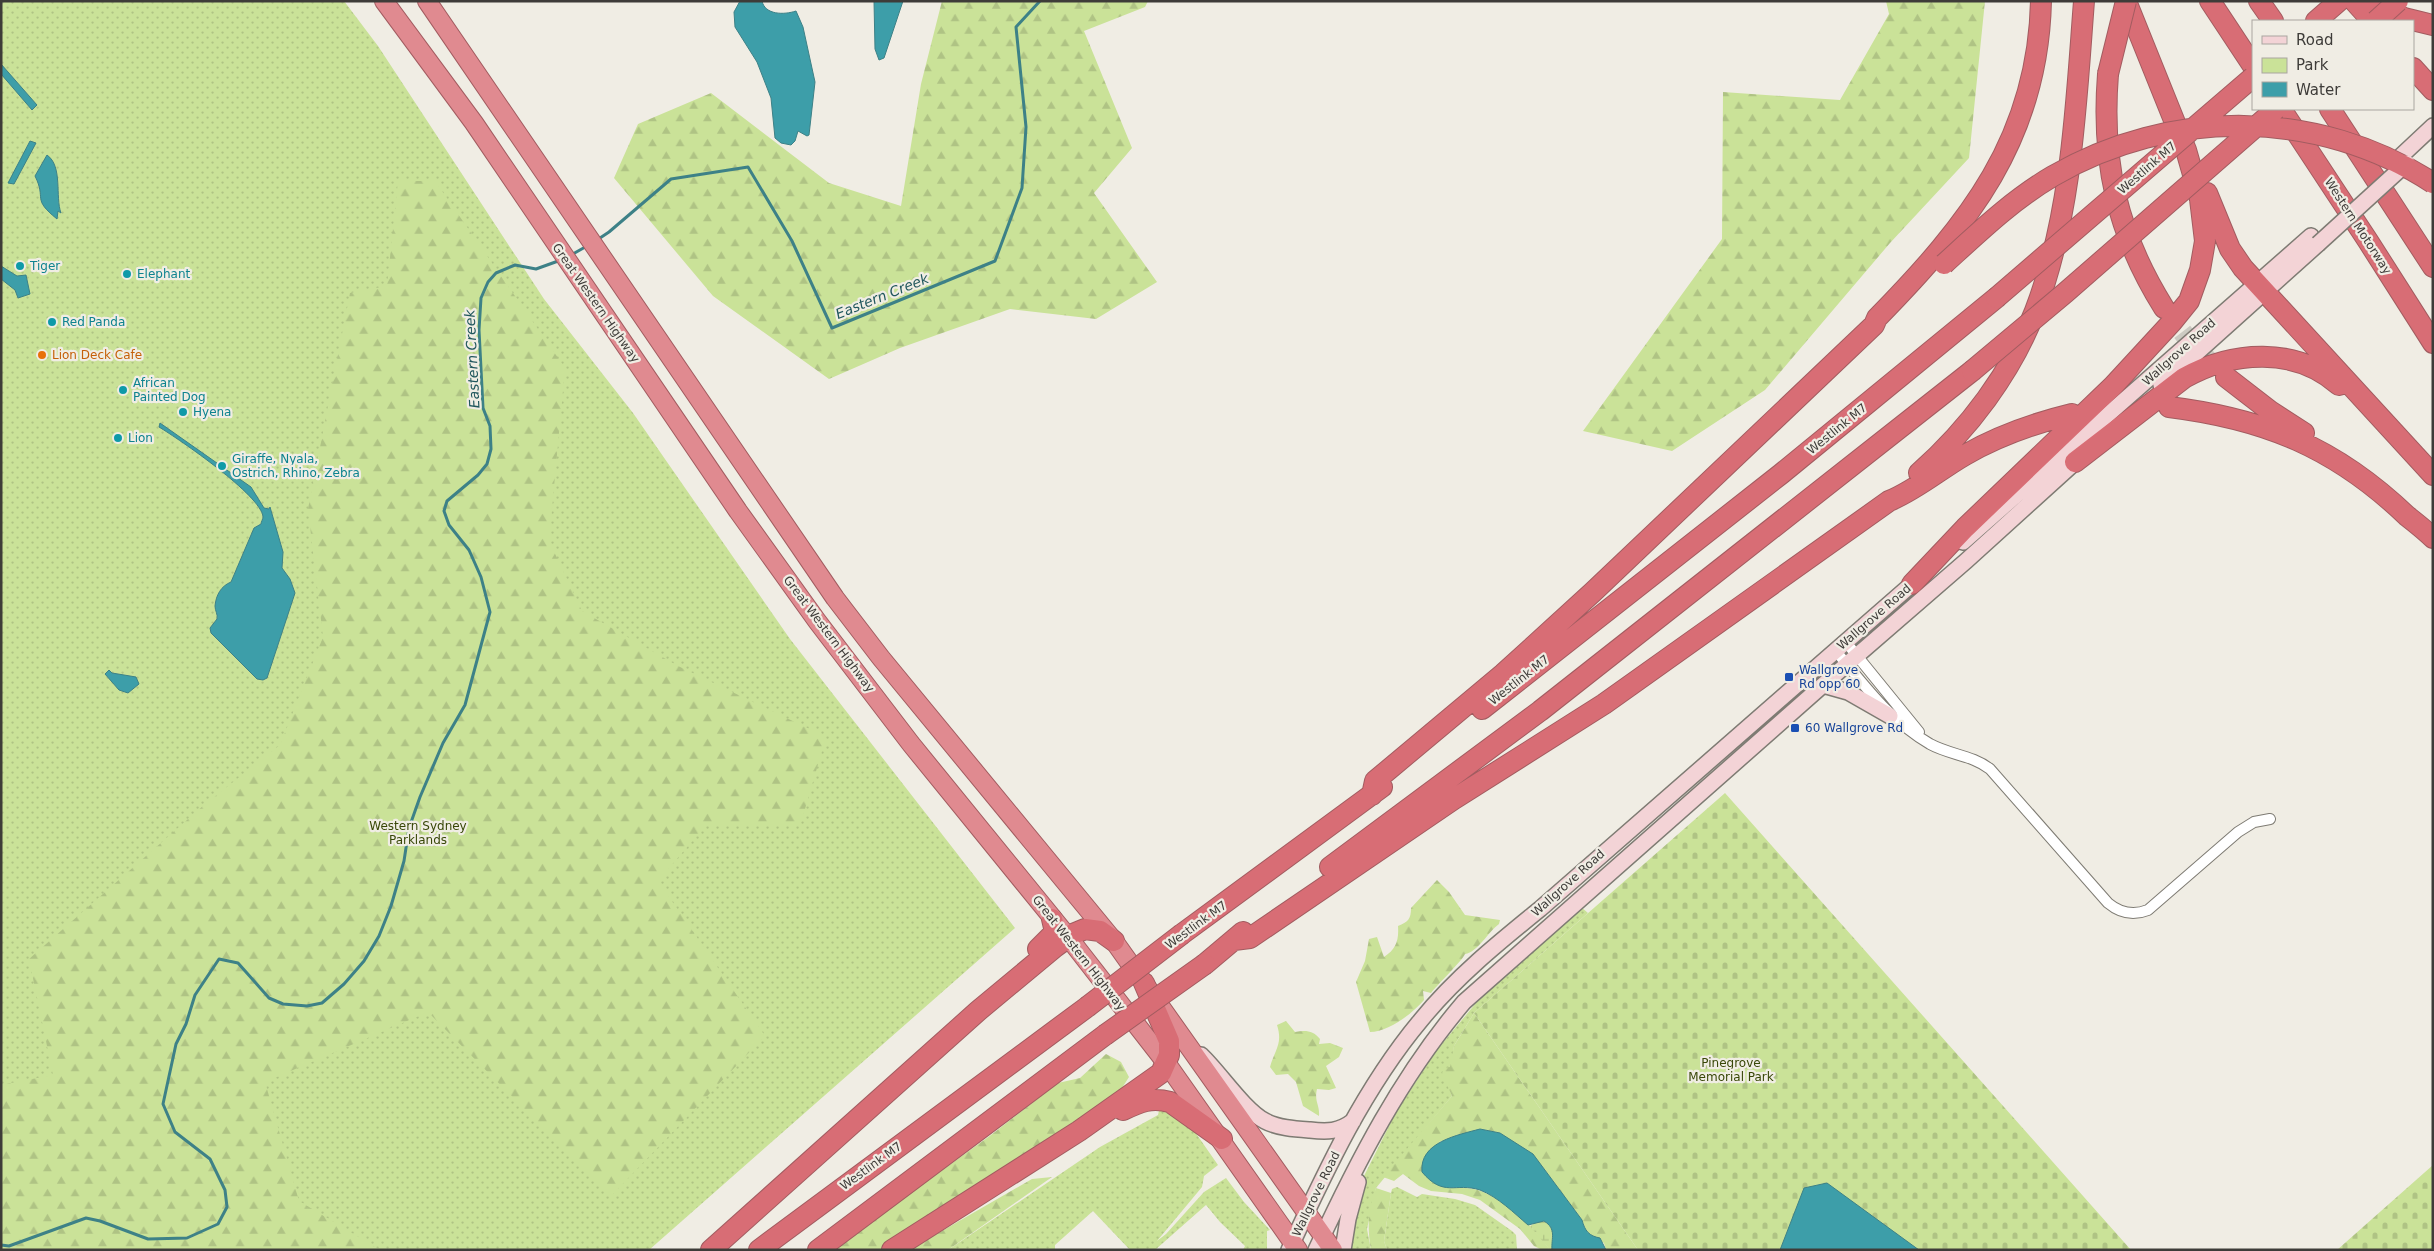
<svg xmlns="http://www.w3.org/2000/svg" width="2434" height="1251" font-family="'DejaVu Sans',sans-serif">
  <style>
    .green { fill: url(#green-dots) }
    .forest { fill: url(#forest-firs) }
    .wetland { fill: url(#wetland-marsh) }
    .cemetery { fill: url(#cemetery-stones) }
    .water { fill: #3d9ea9; stroke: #3d8187 }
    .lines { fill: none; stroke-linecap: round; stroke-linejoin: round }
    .stream { stroke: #3d8187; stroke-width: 3 }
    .motorway-tunnel { stroke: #cccac2; stroke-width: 20; stroke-dasharray: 20 10; stroke-linecap: butt }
    .minor-casing { stroke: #7e7b73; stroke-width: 12 }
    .secondary-casing { stroke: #7e7b73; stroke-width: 18 }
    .trunk-casing { stroke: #a25c60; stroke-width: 20 }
    .motorway-casing { stroke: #a25c60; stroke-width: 22 }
    .minor { stroke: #fff; stroke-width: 10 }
    .secondary { stroke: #f3d3d6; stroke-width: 15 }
    .trunk { stroke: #e08a90; stroke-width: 18 }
    .motorway { stroke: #d86d75; stroke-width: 20 }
    .secondary-bridge-casing { stroke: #7e7b73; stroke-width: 18; stroke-linecap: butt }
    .motorway-bridge-casing { stroke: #a25c60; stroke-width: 22; stroke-linecap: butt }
    .secondary-bridge { stroke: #f3d3d6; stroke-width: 15 }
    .motorway-bridge { stroke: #d86d75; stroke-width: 20 }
    .culture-dot { fill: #0f9aa8; stroke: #f0ede4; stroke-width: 2 }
    .food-dot { fill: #e8710a; stroke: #f0ede4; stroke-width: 2 }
    .transit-dot { fill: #1a4fb4; stroke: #f0ede4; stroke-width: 2 }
    .labels { text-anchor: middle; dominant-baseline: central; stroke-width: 4.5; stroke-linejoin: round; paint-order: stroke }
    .street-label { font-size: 12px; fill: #3e3c39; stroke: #f0ede4 }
    .culture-label { font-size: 12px; fill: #0d838f; stroke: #f0ede4; text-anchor: start }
    .food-label { font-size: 12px; fill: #c56008; stroke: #f0ede4; text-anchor: start }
    .transit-label { font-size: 12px; fill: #164399; stroke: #f0ede4; text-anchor: start }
    .park-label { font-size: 12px; fill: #384707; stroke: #f0ede4 }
    .water-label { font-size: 14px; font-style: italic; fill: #21575d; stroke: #f0ede4 }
  </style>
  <defs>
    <pattern id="green-dots" width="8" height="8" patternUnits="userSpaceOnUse" patternTransform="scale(1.25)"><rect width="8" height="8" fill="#cae298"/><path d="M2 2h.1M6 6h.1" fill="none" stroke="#afc384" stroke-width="1.8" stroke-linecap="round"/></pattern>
    <pattern id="forest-firs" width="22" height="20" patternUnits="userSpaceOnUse" patternTransform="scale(1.25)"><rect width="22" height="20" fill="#cae298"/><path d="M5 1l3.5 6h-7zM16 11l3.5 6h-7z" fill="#afc384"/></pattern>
    <pattern id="wetland-marsh" width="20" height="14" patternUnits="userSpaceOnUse" patternTransform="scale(1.25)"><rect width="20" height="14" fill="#cae298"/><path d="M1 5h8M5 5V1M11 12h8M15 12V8" fill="none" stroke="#afc384"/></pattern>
    <pattern id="cemetery-stones" width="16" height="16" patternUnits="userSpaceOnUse" patternTransform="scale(1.25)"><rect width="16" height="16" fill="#cae298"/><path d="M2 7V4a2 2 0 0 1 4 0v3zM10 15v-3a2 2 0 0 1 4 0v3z" fill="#afc384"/></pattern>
  </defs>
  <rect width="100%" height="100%" fill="#f0ede4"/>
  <path class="green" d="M 1,1 L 344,1 L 378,46 L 544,299 L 633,413 L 790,639 L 1015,928 L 649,1250 L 1,1250 Z
    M 1581,907 L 1588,913 L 1474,1013 L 1454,1046 L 1450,1090 L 1452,1096 L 1376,1188 L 1367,1229 L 1371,1250 L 1348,1250 L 1354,1233 L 1349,1231 L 1363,1178 L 1395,1114 L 1436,1051 L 1476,1003 Z
    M 1160,1106 L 1195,1132 L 1218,1165 L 1204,1176 L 1202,1187 L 1157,1241 L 1166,1234 L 1204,1192 L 1226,1178 L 1244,1202 L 1270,1230 L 1267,1231 L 1267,1250 L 1243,1250 L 1245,1246 L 1220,1222 L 1206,1205 L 1155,1250 L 1130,1250 L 1093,1211 L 1055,1245 L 1055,1250 L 948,1250 L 1100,1147 L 1158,1115 Z
    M 1397,1187 L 1417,1197 L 1422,1194 L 1455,1199 L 1475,1205 L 1512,1231 L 1516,1235 L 1517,1250 L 1387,1250 L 1384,1241 L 1391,1193 L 1392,1189 Z"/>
  <path class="forest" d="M 942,1 L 1148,1 L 1145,7 L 1084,31 L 1132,148 L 1094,193 L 1157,282 L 1096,319 L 1010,309 L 900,348 L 829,379 L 713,296 L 614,178 L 638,124 L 711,93 L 829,183 L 901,206 L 921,84 Z
    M 1886,1 L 1985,1 L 1969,158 L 1890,243 L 1765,390 L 1672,451 L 1583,431 L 1722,239 L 1723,92 L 1840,100 L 1889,14 Z
    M 398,181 L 435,181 L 565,368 L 549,541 L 582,611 L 678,666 L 826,737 L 800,826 L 705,826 L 658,881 L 765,1036 L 611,1196 L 428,1012 L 265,1082 L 299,1201 L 380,1250 L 1,1250 L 1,1085 L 53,1075 L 29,959 L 204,805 L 280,745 L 323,637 L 308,509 L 350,293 L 387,286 Z
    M 1437,880 L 1449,892 L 1465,915 L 1500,920 L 1499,924 C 1488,932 1478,952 1465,954 C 1463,960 1437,985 1431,993 L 1423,991 L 1424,1000 C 1412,1014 1388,1032 1370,1032 L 1356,982 L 1365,961 L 1369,939 L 1377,937 L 1384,957 C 1396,949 1399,941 1398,926 C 1408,922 1411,919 1411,908 Z
    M 1474,1013 L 1638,1250 L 1606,1250 L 1604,1243 C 1592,1237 1586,1233 1582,1220 L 1544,1169 L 1500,1133 L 1480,1129 L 1439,1142 L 1449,1188 C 1460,1188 1471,1187 1481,1191 C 1507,1201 1534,1227 1550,1250 L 1542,1250 L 1534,1246 L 1520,1229 L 1480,1200 L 1462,1194 L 1431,1191 L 1419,1186 L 1403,1174 L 1394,1181 L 1383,1177 L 1452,1096 L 1442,1073 L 1445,1068 L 1450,1067 L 1454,1046 Z
    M 1286,1021 L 1295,1032 C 1305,1030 1313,1030 1320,1039 L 1319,1044 L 1330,1043 L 1343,1048 L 1339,1057 L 1326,1066 L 1336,1088 L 1329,1090 L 1317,1089 C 1314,1102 1320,1105 1319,1116 L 1303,1106 L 1296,1082 L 1288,1074 L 1276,1075 L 1270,1067 C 1275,1049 1283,1044 1277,1025 Z
    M 1106,1054 L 1121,1062 L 1129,1077 L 1122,1088 L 1107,1102 L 880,1250 L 832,1250 L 991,1135 L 1058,1083 L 1080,1078 Z
    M 1052,1177 L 948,1250 L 909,1250 L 1032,1179 Z
    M 1376,1188 L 1391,1193 L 1384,1241 L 1387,1250 L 1371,1250 C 1367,1227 1368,1210 1376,1188 Z"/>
  <path class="wetland" d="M 1538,1221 C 1548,1221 1550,1224 1554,1233 L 1583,1224 L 1590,1236 L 1571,1250 L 1550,1250 L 1530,1226 Z"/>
  <path class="cemetery" d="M 1725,793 L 2131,1250 L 1638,1250 L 1474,1013 Z
    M 2433,1165 L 2433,1250 L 2337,1250 Z"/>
  <path class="water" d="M 740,1 L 762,1 C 765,15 784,15 796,11 L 803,27 L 815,82 L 809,135 L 807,136 L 798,131 L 795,141 L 791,145 L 781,143 L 775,138 L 771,98 L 757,62 L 735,27 L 734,12 Z
    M 874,1 L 903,1 L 884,58 L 879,60 L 875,49 Z
    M 1,64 L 37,105 L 32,110 L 1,74 Z
    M 30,141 L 36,143 L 14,184 L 8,183 Z
    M 47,155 C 63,166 55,197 61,213 L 58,211 L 57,219 C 31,198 47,200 35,176 Z
    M 1,266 L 17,276 L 26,275 L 30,294 L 18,298 L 15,290 L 1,279 Z
    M 160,423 L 251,487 L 264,508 L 269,509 L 270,507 L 283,552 L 282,568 L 290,579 L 295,593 L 267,678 L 263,680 L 257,679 L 211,633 L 210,628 L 217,619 C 218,614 215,611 215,606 C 216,595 221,586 231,582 L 254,528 L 261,524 C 261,522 263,519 263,517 C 262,496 179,439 159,427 Z
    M 109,670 L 112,673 L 136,677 L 139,684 L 128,693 L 119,690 L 105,674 Z
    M 1480,1129 L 1500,1133 L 1533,1154 L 1582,1220 C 1585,1231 1589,1236 1600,1238 L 1606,1250 L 1552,1250 C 1551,1238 1557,1229 1544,1221 L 1528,1225 C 1514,1213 1498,1197 1480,1190 C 1455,1182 1444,1198 1422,1172 C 1419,1142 1458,1135 1480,1129 Z
    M 1827,1183 L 1919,1250 L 1780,1250 L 1804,1188 Z"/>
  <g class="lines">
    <path class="stream" d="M 597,240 L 609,232 L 671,179 L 748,167 L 792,241 L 832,328 L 995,261 L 1022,188 L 1026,127 L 1016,27 L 1040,1
      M 571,255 L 587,246
      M 1,1245 L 9,1246 L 86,1218 L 100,1221 L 148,1239 L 187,1238 L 218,1224 L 227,1207 L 225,1190 L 210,1159 L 175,1132 L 163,1104 L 176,1044 L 186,1024 L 195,995 L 219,959 L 238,963 L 269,998 L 283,1004 L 307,1006 L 322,1003 L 344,984 L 364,961 L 379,936 L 391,906 L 404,861 L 409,828 L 420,797 L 443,743 L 465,705 L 490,612 L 481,577 L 469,550 L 449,525 L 444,511 L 447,501 L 478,475 L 487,464 L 491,449 L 490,426 L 483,408 L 479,330 L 481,298 L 488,282 L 496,273 L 515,265 L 536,269 L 561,260"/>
    <path class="motorway-tunnel" d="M 2164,308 L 2194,347 L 2225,376"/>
    <g class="minor-casing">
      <path id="minor" d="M 1845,641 L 1919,732
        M 1835,650 C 1865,686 1889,720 1930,744 C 1950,755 1972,755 1990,769 L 2108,903 C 2120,913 2133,916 2148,910 L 2238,832 L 2254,822 L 2270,819"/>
    </g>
    <g class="secondary-casing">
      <path id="secondary" d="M 2401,156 L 2433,126
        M 2161,385 L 2318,244
        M 1963,542 L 2311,236
        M 1823,685 L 1848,692 L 1890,716
        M 1201,1055 C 1220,1073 1244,1110 1265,1121 C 1278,1128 1295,1129 1310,1130 C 1327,1132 1339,1132 1353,1121
        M 1289,1250 C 1326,1170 1364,1088 1421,1020 C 1455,978 1498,943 1540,909 L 1920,577
        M 1316,1250 C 1357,1162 1401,1076 1464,1002 L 1823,685 L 1966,561 L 2083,455
        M 1343,1250 L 1348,1219 L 1358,1182"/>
    </g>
    <g class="trunk-casing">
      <path id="trunk" d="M 384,1 L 474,123 L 738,511 L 817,621 L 911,744 L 1068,937 L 1167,1064 L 1298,1250
        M 427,1 L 835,598 L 881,658 L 1114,941 L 1333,1250"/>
    </g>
    <g class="motorway-casing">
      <path id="motorway" d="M 2210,1 L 2253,66
        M 2259,1 L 2273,21
        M 2354,1 L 2372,21
        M 2371,1 L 2404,18 L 2433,25
        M 2316,21 L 2339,1
        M 2413,68 L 2433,90
        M 2108,74 C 2101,162 2117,233 2164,308
        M 2281,109 L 2368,241 L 2433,343
        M 2330,109 L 2433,267
        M 2207,193 L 2230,249 L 2243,268 L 2433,475
        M 2226,377 L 2270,411 L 2304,433
        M 2169,407 C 2266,419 2336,448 2407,516 C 2416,523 2425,530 2433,538
        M 2075,462 L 2184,378 C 2232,351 2295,346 2339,385
        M 1919,473 C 1968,430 2012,372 2035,311 C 2072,214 2076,104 2084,1
        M 1912,584 L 1965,528 L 2113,386 L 2172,322 L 2189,301 L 2200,270 L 2205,241 L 2200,199 L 2186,150 L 2126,1
        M 1482,709 L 1781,474 L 1996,298
        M 1372,795 L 1375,781 L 1503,674 L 1593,592 L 1874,325 L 1877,318 C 1968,225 2038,139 2041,1
        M 1330,867 L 1540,711 L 1972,371
        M 1182,934 L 1382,787
        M 1234,940 L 1250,938 L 1454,799 L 1604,704 L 1889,501 C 1916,490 1939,470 1965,455 C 1998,436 2035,423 2072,414
        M 1038,949 L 1055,932 L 1052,919
        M 1205,964 L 1243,932
        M 1123,1110 C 1140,1102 1151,1097 1170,1102 L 1222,1139
        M 711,1250 L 978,1011 L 1055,947 L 1073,934 L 1085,929 L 1100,931 L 1114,941
        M 759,1250 L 1087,1007
        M 818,1250 L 1105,1035
        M 892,1250 L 1079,1131 L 1161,1073 L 1169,1055 L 1169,1041 L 1144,983"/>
    </g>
    <use href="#minor" class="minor"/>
    <use href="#secondary" class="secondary"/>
    <use href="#trunk" class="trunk"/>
    <use href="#motorway" class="motorway"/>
    <g class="secondary-bridge-casing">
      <path id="secondary-bridge" d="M 2318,244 L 2407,163"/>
    </g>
    <g class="motorway-bridge-casing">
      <path id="motorway-bridge" d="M 2376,21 L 2398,1
        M 2108,74 L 2126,1
        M 1944,264 C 1978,233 2012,200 2053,176 C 2170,108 2318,108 2433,183
        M 1996,298 L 2253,77
        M 1972,371 L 2065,293 L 2276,109
        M 1087,1007 L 1182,934
        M 1105,1035 L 1205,964"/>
    </g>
    <use href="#secondary-bridge" class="secondary-bridge"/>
    <use href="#motorway-bridge" class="motorway-bridge"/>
  </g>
  <g class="culture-dot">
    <circle cx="20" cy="266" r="5"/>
    <circle cx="127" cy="274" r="5"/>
    <circle cx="52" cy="322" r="5"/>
    <circle cx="123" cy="390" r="5"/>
    <circle cx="183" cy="412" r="5"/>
    <circle cx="118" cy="438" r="5"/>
    <circle cx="222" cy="466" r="5"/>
  </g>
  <circle class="food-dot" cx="42" cy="355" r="5"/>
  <g class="transit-dot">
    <rect x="1784" y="672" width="10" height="10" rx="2.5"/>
    <rect x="1790" y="723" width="10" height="10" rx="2.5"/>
  </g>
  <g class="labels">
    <g class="street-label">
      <text transform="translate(2147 168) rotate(-41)">Westlink M7</text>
      <text transform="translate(2358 226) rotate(57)">Western Motorway</text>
      <text transform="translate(596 303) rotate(55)">Great Western Highway</text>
      <text transform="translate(2179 352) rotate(-42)">Wallgrove Road</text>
      <text transform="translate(1837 429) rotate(-39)">Westlink M7</text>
      <text transform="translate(1874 617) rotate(-41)">Wallgrove Road</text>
      <text transform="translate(829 634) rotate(53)">Great Western Highway</text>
      <text transform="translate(1519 680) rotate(-38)">Westlink M7</text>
      <text transform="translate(1568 883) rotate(-42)">Wallgrove Road</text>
      <text transform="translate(1196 925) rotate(-36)">Westlink M7</text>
      <text transform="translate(1079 953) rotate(52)">Great Western Highway</text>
      <text transform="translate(871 1166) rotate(-36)">Westlink M7</text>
      <text transform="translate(1316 1194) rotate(-64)">Wallgrove Road</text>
    </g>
    <g class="culture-label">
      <text x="30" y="266">Tiger</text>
      <text x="137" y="274">Elephant</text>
      <text x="62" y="322">Red Panda</text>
      <text x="133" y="383">African<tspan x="133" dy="14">Painted Dog</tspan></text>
      <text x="193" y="412">Hyena</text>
      <text x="128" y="438">Lion</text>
      <text x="232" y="459">Giraffe, Nyala,<tspan x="232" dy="14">Ostrich, Rhino, Zebra</tspan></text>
    </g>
    <g class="food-label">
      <text x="52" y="355">Lion Deck Cafe</text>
    </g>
    <g class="transit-label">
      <text x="1799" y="670">Wallgrove<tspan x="1799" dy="14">Rd opp 60</tspan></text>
      <text x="1805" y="728">60 Wallgrove Rd</text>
    </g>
    <g class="park-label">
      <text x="418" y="826">Western Sydney<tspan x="418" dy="14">Parklands</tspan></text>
      <text x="1731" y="1063">Pinegrove<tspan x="1731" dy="14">Memorial Park</tspan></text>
    </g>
    <g class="water-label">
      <text transform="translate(882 296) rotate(-22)">Eastern Creek</text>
      <text transform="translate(472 359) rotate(-93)">Eastern Creek</text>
    </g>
  </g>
  <rect width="2434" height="1251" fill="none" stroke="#3e3c39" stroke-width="5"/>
  <rect x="2252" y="20" width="162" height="90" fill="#f0ede4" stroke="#a9a6a0"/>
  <rect x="2262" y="36" width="25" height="8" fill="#f3d3d6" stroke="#a9a6a0"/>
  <text x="2296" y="45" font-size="15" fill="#3e3c39">Road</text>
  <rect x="2262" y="58" width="25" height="15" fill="#cae298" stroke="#a9a6a0"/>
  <text x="2296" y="70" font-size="15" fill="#3e3c39">Park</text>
  <rect x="2262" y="82" width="25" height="15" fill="#3d9ea9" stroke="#a9a6a0"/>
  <text x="2296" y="95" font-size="15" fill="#3e3c39">Water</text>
</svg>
